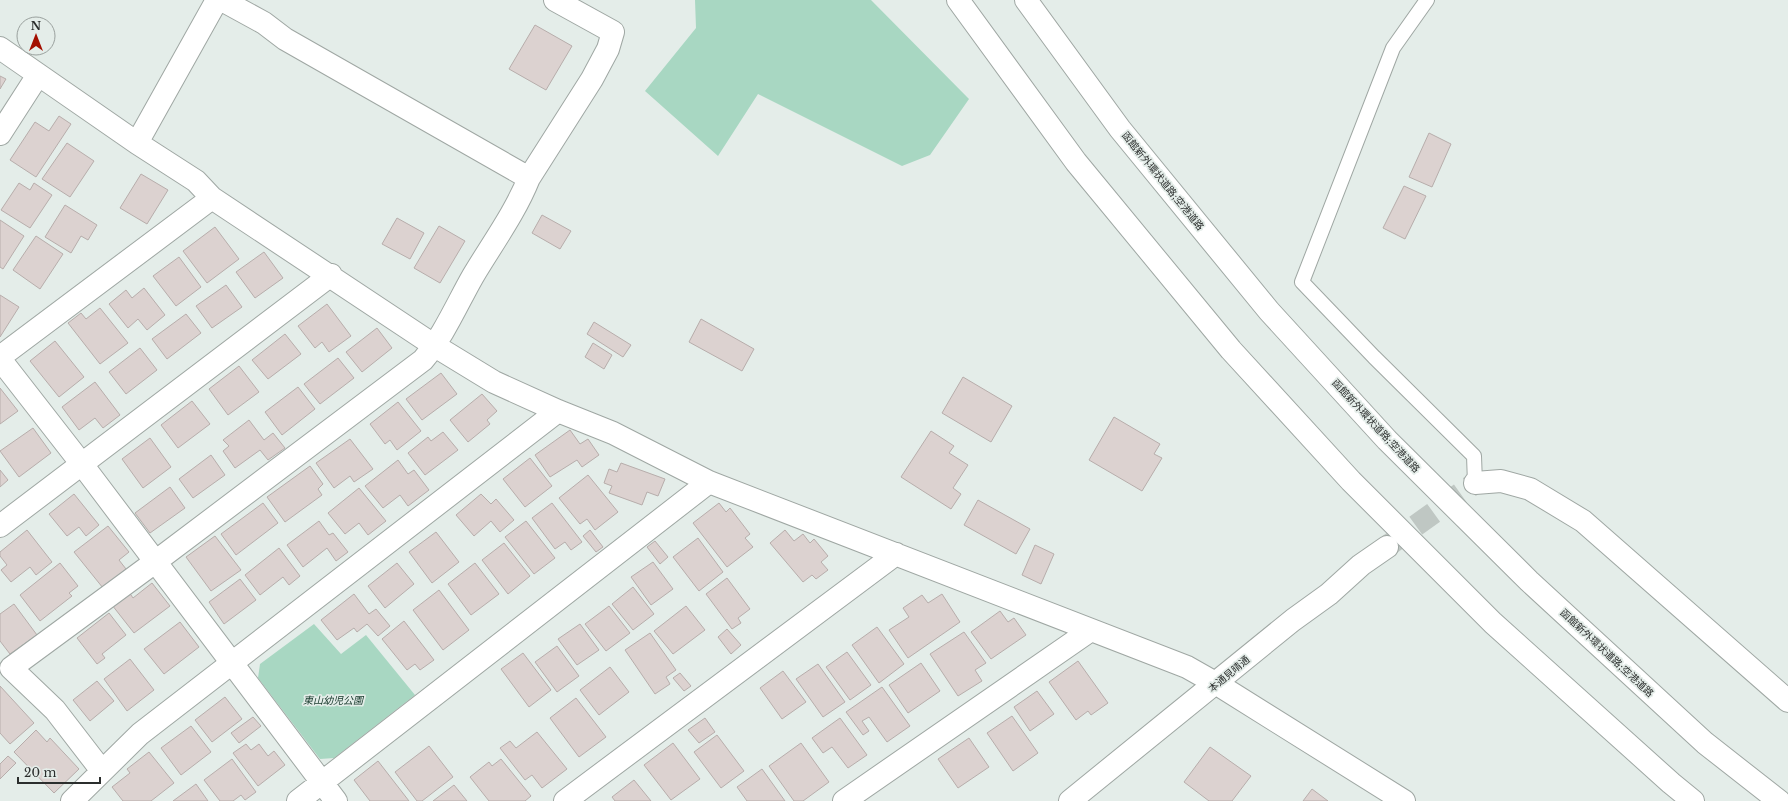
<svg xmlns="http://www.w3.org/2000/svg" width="1788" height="801" font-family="'Libre Baskerville','Noto Sans JP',serif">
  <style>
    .green { fill: #a8d7c2 }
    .building { fill: #dcd2d0; stroke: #b7adab }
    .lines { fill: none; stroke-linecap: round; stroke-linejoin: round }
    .tertiary-tunnel { stroke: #bfc7c3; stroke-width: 22; stroke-dasharray: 22 11; stroke-linecap: butt }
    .service-casing { stroke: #9fa7a3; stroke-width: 16 }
    .minor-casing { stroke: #9fa7a3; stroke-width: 24 }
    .tertiary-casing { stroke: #9fa7a3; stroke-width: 24 }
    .motorway-casing { stroke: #9fa7a3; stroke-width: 24 }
    .service { stroke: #fff; stroke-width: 14 }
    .minor { stroke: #fff; stroke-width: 22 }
    .tertiary { stroke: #fff; stroke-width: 22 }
    .motorway { stroke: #fff; stroke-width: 22 }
    .labels { text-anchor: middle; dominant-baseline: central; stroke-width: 3.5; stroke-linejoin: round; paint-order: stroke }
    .street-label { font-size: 10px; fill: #2b2e2d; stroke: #e4ede9 }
    .park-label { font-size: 10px; font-style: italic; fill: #15372a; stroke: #e4ede9 }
  </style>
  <rect width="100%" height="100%" fill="#e4ede9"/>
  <path class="green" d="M 695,0 L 871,0 L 969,99 L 930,155 L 902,166 L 758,94 L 718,156 L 645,91 L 696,28 Z
    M 314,624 L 341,654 L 366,635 L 415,695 L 334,758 L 320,759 L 258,678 L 260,664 Z"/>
  <path class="building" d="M 535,25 L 572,46 L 546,90 L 509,69 Z
    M 0,76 L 6,79 L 0,89 Z
    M 59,116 L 71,124 L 36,177 L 10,160 L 35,122 L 49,131 Z
    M 1429,133 L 1451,144 L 1432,187 L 1409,177 Z
    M 67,143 L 94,161 L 70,197 L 42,179 Z
    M 141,174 L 168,190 L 147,224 L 120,208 Z
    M 19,183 L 30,190 L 34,183 L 52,195 L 30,228 L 1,210 Z
    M 1404,186 L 1426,196 L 1405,239 L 1383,228 Z
    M 65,205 L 97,225 L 88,240 L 81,236 L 71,253 L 45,237 Z
    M 542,215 L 571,231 L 560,249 L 532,233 Z
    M 397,218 L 424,233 L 410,259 L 382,244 Z
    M 0,220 L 24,236 L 3,269 L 0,267 Z
    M 439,226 L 465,241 L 440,283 L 414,268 Z
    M 215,227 L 239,259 L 207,283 L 183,251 Z
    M 36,236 L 63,254 L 40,289 L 13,270 Z
    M 264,252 L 283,278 L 255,298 L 236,272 Z
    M 179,257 L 201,287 L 176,306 L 153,276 Z
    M 226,285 L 242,307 L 212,328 L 196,306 Z
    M 144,288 L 165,315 L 147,330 L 138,319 L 128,328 L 109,304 L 126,290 L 132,298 Z
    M 0,295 L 19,307 L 0,337 Z
    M 327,304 L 351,336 L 329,352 L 322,342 L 315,348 L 298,326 Z
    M 100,308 L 128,343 L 100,364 L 68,323 L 81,313 L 86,319 Z
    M 186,314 L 201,333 L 167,359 L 152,339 Z
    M 701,319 L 754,349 L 742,371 L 689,342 Z
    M 594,322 L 631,345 L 623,357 L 587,334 Z
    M 377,328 L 392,348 L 362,372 L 346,352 Z
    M 285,334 L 301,354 L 268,379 L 252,360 Z
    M 55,341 L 84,377 L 59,397 L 30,361 Z
    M 593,343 L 612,355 L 604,369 L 585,357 Z
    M 140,348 L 157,370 L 126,394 L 109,372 Z
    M 338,358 L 354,378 L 320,404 L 304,384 Z
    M 239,366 L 259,392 L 228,415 L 209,389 Z
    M 441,373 L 457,394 L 422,420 L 406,399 Z
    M 963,377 L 1012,406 L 991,442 L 942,413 Z
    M 95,382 L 120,415 L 103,428 L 95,418 L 79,430 L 62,407 Z
    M 298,387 L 315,409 L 282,435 L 265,412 Z
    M 0,388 L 18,411 L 0,424 Z
    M 482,394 L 497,411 L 487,420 L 490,424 L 468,442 L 450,420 Z
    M 192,401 L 210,424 L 178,448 L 161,425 Z
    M 398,402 L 421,431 L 397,450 L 390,440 L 385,444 L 370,424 Z
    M 1114,417 L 1160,444 L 1154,454 L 1162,458 L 1142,491 L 1089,460 Z
    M 249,420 L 264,440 L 273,433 L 285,448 L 268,460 L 260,450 L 235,468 L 223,451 L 229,446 L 223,440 Z
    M 33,428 L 51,453 L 19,477 L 0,451 Z
    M 570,430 L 580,444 L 588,439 L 599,455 L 582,467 L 577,460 L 550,477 L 535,455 Z
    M 931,431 L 954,446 L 949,453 L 968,465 L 953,488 L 961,494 L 951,509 L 901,477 Z
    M 443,432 L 458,450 L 425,475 L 408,453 L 428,437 L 431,441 Z
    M 150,438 L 171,467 L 143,488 L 122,459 Z
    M 350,439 L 373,469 L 354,482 L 350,476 L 334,488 L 316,463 Z
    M 211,455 L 225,475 L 193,498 L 179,479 Z
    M 530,458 L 552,486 L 525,507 L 503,479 Z
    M 398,460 L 408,474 L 414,470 L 429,490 L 408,506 L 400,495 L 383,508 L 365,486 Z
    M 621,463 L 665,479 L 658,496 L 647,492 L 642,505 L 609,493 L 612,486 L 604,483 L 609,469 L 617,472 Z
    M 310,466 L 323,484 L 318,489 L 322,495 L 285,522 L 267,497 Z
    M 0,470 L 8,480 L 0,487 Z
    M 588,475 L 618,512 L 595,530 L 587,519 L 580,524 L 559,498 Z
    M 170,487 L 185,508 L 150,533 L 135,513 Z
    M 359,488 L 386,521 L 368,535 L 359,523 L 345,534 L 328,513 Z
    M 74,494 L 99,525 L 86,536 L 79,527 L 67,536 L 49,514 Z
    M 481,494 L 491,504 L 496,499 L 514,520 L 500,532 L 491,521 L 474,536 L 456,515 Z
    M 978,500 L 1030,529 L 1016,554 L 964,525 Z
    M 263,503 L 278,523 L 236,555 L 221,534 Z
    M 552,503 L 582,542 L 571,550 L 565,542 L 555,549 L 532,518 Z
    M 719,503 L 726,512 L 730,508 L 750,534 L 745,538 L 753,547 L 727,567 L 693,523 Z
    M 319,521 L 329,535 L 333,533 L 348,552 L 336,561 L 327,548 L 303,567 L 287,545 Z
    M 526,521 L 555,558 L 534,574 L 505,537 Z
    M 108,526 L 129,552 L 119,560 L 126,569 L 103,588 L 74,552 Z
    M 27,530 L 52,562 L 36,575 L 30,567 L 11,582 L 1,570 L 7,565 L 0,556 L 0,552 Z
    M 590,530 L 603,547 L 596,552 L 583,536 Z
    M 785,530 L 794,541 L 803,534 L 810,543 L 814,539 L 828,556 L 821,562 L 828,570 L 816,579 L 812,575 L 803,582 L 770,543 Z
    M 436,532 L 459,562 L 432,583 L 409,552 Z
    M 215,536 L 241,570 L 211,591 L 186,557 Z
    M 698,538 L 723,572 L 699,591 L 673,557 Z
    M 655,541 L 668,557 L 660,564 L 647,547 Z
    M 504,543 L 530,576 L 508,594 L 482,560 Z
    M 1035,545 L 1054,554 L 1041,584 L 1022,575 Z
    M 279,548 L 300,576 L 289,585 L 283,577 L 260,595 L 245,575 Z
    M 653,562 L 673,589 L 651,605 L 631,577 Z
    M 60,563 L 78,586 L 69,593 L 72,596 L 40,621 L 20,595 Z
    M 397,563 L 414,584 L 385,608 L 368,586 Z
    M 475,563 L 499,594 L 471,615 L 448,584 Z
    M 727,578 L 750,609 L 738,618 L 741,623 L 732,629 L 706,594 Z
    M 240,579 L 256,600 L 224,624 L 209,602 Z
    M 152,583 L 170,606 L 134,633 L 112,605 L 129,592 L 133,598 Z
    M 633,587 L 654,614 L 633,630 L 612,604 Z
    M 439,590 L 469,630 L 443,650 L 413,610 Z
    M 354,594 L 369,614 L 376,609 L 390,626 L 378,636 L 367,624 L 357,632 L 354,628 L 337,640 L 321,620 Z
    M 942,594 L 960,622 L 908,658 L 889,630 L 909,617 L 903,608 L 922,595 L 928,603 Z
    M 14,604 L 37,635 L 10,654 L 0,641 L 0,614 Z
    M 609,606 L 630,633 L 606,651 L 585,624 Z
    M 686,606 L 705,630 L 673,654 L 654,631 Z
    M 1000,611 L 1008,622 L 1014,618 L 1026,635 L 991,659 L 971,632 Z
    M 109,613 L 126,635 L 102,654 L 105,658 L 97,664 L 77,638 Z
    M 404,621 L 434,660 L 420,670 L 415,664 L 407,670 L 382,639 Z
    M 180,622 L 199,647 L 164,674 L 144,649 Z
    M 580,624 L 599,650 L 577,665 L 558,639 Z
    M 877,627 L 904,664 L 879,683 L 852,645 Z
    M 727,629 L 741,645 L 731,654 L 718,637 Z
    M 964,632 L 986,663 L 975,670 L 982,681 L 958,696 L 930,654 Z
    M 650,633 L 676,670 L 666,677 L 670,684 L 655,694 L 625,650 Z
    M 557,646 L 579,676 L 557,692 L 535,662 Z
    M 847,652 L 871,685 L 850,700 L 826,667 Z
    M 523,653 L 551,690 L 529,707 L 501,669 Z
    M 130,659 L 154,690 L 127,711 L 104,679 Z
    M 1078,661 L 1108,703 L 1091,715 L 1088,711 L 1076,720 L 1049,682 Z
    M 921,663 L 940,691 L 908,713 L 889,685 Z
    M 818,664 L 845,702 L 823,717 L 796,679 Z
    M 610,667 L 629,692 L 599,715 L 580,690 Z
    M 783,671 L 806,702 L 782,719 L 760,688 Z
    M 680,673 L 691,686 L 684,691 L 673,678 Z
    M 97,681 L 114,701 L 90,721 L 73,700 Z
    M 0,686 L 34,723 L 10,744 L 0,733 Z
    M 882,687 L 910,726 L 887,742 L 869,717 L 862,721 L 869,731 L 863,735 L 846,712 Z
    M 1037,691 L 1054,714 L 1030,731 L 1014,707 Z
    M 225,697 L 242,719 L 212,742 L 195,720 Z
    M 576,698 L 606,737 L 579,757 L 550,718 Z
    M 1012,716 L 1038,753 L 1013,771 L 987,733 Z
    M 253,717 L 261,726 L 239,743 L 231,733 Z
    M 705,718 L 715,732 L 699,743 L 688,730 Z
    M 840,718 L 867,755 L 848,768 L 832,747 L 823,753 L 812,738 Z
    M 191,726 L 211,752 L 181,775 L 161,748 Z
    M 36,730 L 47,742 L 50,738 L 79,769 L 54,793 L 14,752 Z
    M 537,732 L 567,769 L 542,788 L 532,775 L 525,780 L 500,748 L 510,741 L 516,748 Z
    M 717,735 L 744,771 L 721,788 L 694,752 Z
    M 969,738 L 989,767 L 958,788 L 938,759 Z
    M 673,743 L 700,779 L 671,800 L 644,765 Z
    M 801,743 L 829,782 L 803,801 L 794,801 L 769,766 Z
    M 246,744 L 251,750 L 259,744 L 268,756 L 274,751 L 285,765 L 258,786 L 233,753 Z
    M 429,746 L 453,777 L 422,801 L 417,801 L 395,772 Z
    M 1210,747 L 1251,776 L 1232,801 L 1209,801 L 1184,782 Z
    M 149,752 L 174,783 L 151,801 L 123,801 L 112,787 L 130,773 L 127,769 Z
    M 8,756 L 16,763 L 0,779 L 0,764 Z
    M 232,759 L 256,792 L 245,800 L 241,795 L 233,801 L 220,801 L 204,780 Z
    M 501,759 L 531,796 L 525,801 L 489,801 L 470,777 L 489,762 L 492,766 Z
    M 378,761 L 409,801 L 370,801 L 354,780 Z
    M 762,769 L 785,801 L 747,801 L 737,787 Z
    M 634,780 L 651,801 L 615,801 L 612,797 Z
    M 196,784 L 208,801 L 173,801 Z
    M 454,785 L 467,801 L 433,801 Z
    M 1312,789 L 1328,801 L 1303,801 Z"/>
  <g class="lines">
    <path class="tertiary-tunnel" d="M 1389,545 L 1475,483"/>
    <g class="service-casing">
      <path id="service" d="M 1427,0 L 1393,48 L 1302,282 L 1374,357 L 1474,456 L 1475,483"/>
    </g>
    <g class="minor-casing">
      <path id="minor" d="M 0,48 L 137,143 L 196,181 L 212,198 L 435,346 L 494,382 L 558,411 L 613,433 L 709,482 L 1187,667 L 1217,684
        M 0,134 L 38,75
        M 137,143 L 217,0
        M 529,178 L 592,79 L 608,49 L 613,32 L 555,0
        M 0,357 L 212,198
        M 0,359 L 81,463 L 336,801
        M 0,526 L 331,275
        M 102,771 L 55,710 L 11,668 L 155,562 L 423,360 C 444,335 457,304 473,276 C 492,244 515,213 529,178 L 285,39 L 264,23 L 222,0
        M 72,801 L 140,734 L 558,411
        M 298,801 L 709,482
        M 565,801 L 896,554
        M 844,801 L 1091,630"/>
    </g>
    <g class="tertiary-casing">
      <path id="tertiary" d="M 1475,483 L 1501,481 L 1530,489 L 1583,521 L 1788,701
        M 1217,684 L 1404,801
        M 1070,801 L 1293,620 L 1329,594 L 1361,565 L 1387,547"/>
    </g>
    <g class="motorway-casing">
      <path id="motorway" d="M 958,0 L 1076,162 L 1231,350 L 1351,481 L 1493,623 L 1671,783 L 1693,801
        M 1026,0 L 1120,129 L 1269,311 L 1387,440 L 1529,581 L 1705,743 L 1779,801"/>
    </g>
    <use href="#service" class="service"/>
    <use href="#minor" class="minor"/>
    <use href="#tertiary" class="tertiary"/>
    <use href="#motorway" class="motorway"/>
  </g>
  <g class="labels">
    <g class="street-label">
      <text transform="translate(1163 181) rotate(51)">函館新外環状道路;空港道路</text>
      <text transform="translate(1376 426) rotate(47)">函館新外環状道路;空港道路</text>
      <text transform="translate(1607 653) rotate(43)">函館新外環状道路;空港道路</text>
      <text transform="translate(1229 674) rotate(-40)">本通見晴通</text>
    </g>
    <g class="park-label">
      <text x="333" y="700">東山幼児公園</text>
    </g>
  </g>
  <g transform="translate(36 36)"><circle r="19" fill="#e4ede9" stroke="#9aa19e"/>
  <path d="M0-3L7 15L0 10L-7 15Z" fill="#a30f00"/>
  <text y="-6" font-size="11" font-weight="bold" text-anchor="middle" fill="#2b2e2d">N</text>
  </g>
  <path d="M18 777v6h82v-6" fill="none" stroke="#2b2e2d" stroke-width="2"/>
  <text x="24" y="777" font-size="12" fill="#2b2e2d" stroke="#e4ede9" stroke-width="3" paint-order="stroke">20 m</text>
</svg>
